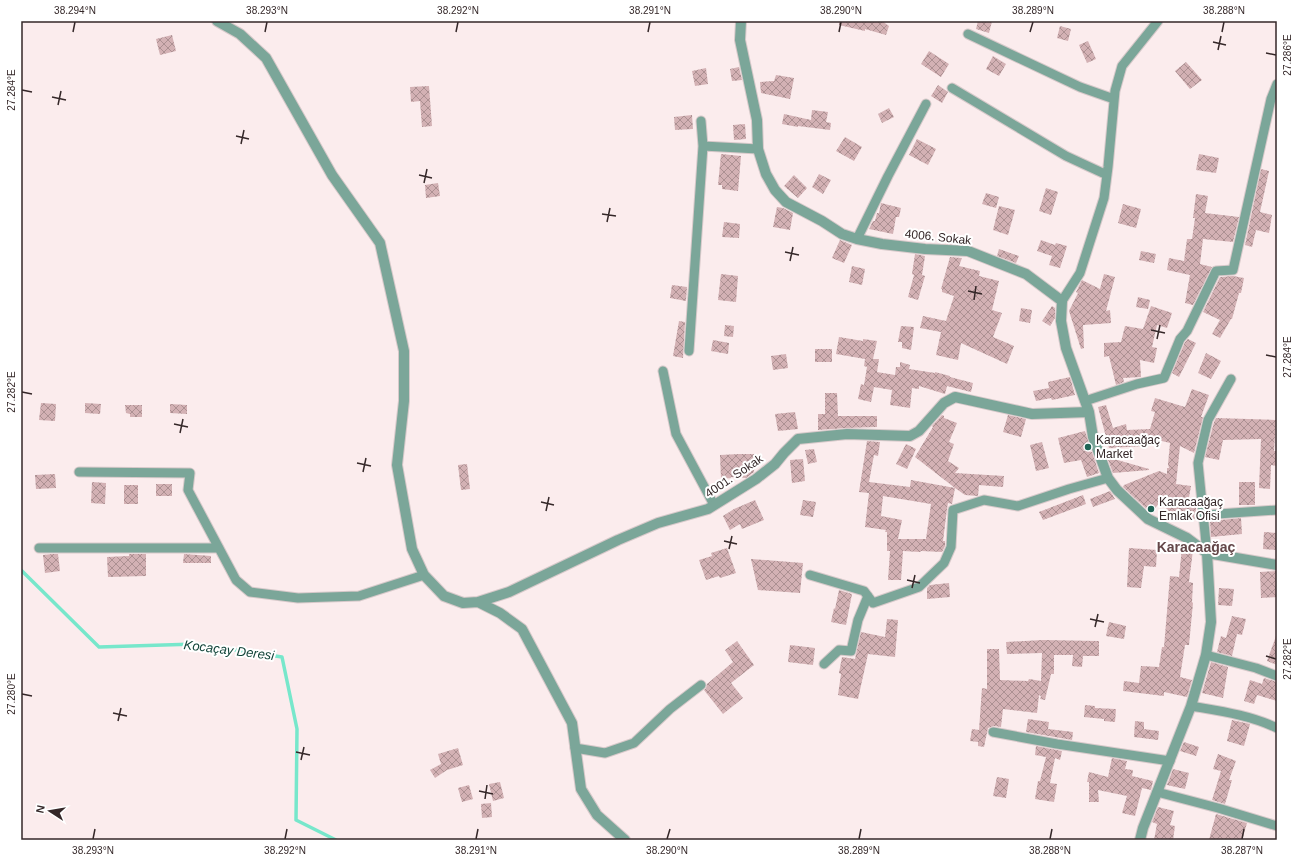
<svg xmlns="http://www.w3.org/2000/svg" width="1298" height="861" font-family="Arial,sans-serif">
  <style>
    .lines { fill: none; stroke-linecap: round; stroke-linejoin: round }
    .stream { stroke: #77e7cb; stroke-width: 3.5 }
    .building { fill: url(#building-cross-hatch); fill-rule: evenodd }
    .minor-casing { stroke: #d7c9ca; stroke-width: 11 }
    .tertiary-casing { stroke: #d7c9ca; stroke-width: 12 }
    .minor { stroke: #7ba699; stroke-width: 9 }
    .tertiary { stroke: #7ba699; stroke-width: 10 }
    .ticks { fill: none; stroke: #342728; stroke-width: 1.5 }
    .poi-dot { fill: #206455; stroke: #fff; stroke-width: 1.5 }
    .labels { text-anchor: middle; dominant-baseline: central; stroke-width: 4; stroke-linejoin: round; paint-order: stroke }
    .street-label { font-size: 12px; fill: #342728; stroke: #fff }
    .poi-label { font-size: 12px; fill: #342728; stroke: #fff; text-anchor: start }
    .water-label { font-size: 13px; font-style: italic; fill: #124439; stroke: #fff }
    .quarter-label { font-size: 14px; font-weight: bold; fill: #644749; stroke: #fff }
    .neatline { fill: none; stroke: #342728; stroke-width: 1.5 }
    .ticks-label { font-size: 10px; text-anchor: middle; fill: #342728 }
  </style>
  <defs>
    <pattern id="building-cross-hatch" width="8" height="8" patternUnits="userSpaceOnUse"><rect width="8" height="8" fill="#d3b1b4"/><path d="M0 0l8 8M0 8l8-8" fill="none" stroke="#ac9092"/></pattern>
  </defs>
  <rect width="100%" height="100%" fill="#fbeced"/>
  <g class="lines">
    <path class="stream" d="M 21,570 L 99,647 L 196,644 L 282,657 L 297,729 L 296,820 L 336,840"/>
  </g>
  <path class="building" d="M 839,21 L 882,21 L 889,26 L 886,35 L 865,29 L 865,31 L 839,25 Z
    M 978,21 L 992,21 L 989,33 L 976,29 Z
    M 1060,26 L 1071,29 L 1068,41 L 1057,38 Z
    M 172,35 L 176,51 L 160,55 L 156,39 Z
    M 1088,41 L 1096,59 L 1087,63 L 1079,45 Z
    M 929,51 L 949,64 L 941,77 L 921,64 Z
    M 993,56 L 1006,64 L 999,76 L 986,69 Z
    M 1186,62 L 1202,80 L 1190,89 L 1175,71 Z
    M 739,67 L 742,80 L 732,81 L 730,69 Z
    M 706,68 L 708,84 L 695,86 L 692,71 Z
    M 776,75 L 794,78 L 790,99 L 761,93 L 760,82 L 774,81 Z
    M 938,85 L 948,92 L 942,103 L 931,96 Z
    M 429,86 L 432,126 L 422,127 L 420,101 L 411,102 L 410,87 Z
    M 889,108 L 894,117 L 882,123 L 878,114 Z
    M 812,110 L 828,112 L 826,122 L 831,123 L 830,130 L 798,126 L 798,127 L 782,124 L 784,114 L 811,120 Z
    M 692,115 L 693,129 L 675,130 L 674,117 Z
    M 745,124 L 746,139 L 734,140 L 733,125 Z
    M 845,137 L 862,147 L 854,161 L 836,151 Z
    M 917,139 L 936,149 L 928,165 L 909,155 Z
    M 721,154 L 741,156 L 738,191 L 722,189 L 722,185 L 718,185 Z
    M 1199,154 L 1219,158 L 1216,173 L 1196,170 Z
    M 1261,169 L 1269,171 L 1260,212 L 1272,215 L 1269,233 L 1256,230 L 1252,247 L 1245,245 Z
    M 819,174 L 831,180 L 823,194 L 812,187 Z
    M 794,175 L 807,188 L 798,198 L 784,186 Z
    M 438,183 L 440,196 L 426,198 L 425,185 Z
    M 1046,188 L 1058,192 L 1051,215 L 1039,211 Z
    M 986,193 L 999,197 L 996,208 L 982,204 Z
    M 1196,194 L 1208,196 L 1205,213 L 1239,217 L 1233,242 L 1203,239 L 1200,264 L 1212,267 L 1193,305 L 1185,303 L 1190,275 L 1167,270 L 1169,258 L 1184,261 L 1187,239 L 1192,239 L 1195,218 L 1193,218 Z
    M 881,203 L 901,208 L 899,217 L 896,217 L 893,234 L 869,229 L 873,221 L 875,221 L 877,213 L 879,213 Z
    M 1123,204 L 1141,209 L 1136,228 L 1118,223 Z
    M 999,206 L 1015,210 L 1008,235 L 993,230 Z
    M 777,207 L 783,208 L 793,213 L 790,230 L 773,227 Z
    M 724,222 L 740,224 L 739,238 L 722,237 Z
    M 840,240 L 852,245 L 844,263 L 832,258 Z
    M 1041,240 L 1055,245 L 1056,243 L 1067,246 L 1060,268 L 1049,265 L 1052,256 L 1037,251 Z
    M 999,249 L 1019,256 L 1016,263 L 997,256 Z
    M 1141,251 L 1156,254 L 1154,263 L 1139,260 Z
    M 915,254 L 925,256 L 922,275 L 925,276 L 918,300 L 908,297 L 914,275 L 912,274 Z
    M 950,257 L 962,258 L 959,266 L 980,271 L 979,276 L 999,281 L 992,310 L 1002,313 L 993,337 L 1014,346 L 1007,364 L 961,343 L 958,360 L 936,355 L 941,332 L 920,328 L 923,316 L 946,321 L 954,296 L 942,292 L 942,289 L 941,289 Z
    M 852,266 L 865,269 L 862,285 L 849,282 Z
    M 721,274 L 738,276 L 736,302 L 718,300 Z
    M 1104,274 L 1115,277 L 1106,311 L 1110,310 L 1111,323 L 1083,325 L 1084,348 L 1081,349 L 1069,311 L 1078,293 L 1076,292 L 1082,280 L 1100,289 Z
    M 1233,276 L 1244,278 L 1241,293 L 1239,293 L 1232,319 L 1231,319 L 1220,338 L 1212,334 L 1220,320 L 1203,312 L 1220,277 Z
    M 672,285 L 687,287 L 686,301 L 670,298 Z
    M 1138,297 L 1150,300 L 1148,309 L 1136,307 Z
    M 1052,306 L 1055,308 L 1055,318 L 1050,326 L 1042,321 Z
    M 1151,306 L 1172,313 L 1167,328 L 1157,325 L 1152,347 L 1157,348 L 1154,363 L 1140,360 L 1141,377 L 1123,378 L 1124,382 L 1116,385 L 1109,356 L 1104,357 L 1104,343 L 1121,342 L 1125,326 L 1143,329 Z
    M 1021,308 L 1032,310 L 1030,323 L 1019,321 Z
    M 679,321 L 685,322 L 683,358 L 673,356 Z
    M 725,325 L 734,326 L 733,337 L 724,336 Z
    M 901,326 L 914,327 L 911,350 L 902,348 L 902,342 L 898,342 Z
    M 839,337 L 863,341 L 863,339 L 877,341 L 873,359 L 879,359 L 877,372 L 895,375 L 896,367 L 900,367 L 900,362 L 910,365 L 909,369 L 935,373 L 935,372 L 950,376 L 950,377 L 973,383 L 971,392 L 947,386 L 945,394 L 919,386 L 919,389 L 912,388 L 910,408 L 890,405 L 892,390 L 874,387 L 871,402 L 858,399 L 861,384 L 864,385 L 867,367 L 864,366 L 865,359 L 836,354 Z
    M 1188,339 L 1196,343 L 1179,377 L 1172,373 L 1185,342 Z
    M 713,340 L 729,343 L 728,354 L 711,351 Z
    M 815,349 L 832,349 L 832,362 L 815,362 Z
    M 1206,353 L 1221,361 L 1211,379 L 1198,373 Z
    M 786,354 L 788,368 L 773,370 L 771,356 Z
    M 1070,377 L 1075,395 L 1052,400 L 1051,398 L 1036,401 L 1033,391 L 1049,388 L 1048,382 Z
    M 1192,389 L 1209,395 L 1201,417 L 1203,417 L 1194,453 L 1180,446 L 1176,484 L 1191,486 L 1188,503 L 1196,503 L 1196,519 L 1166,518 L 1167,494 L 1151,513 L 1123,487 L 1124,485 L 1159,471 L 1167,474 L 1167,468 L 1169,468 L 1168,464 L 1170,443 L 1145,437 L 1145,446 L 1109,448 L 1098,407 L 1106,405 L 1113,428 L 1126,424 L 1127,430 L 1150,429 L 1155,412 L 1151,411 L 1155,398 L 1185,407 Z
    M 825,393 L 837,393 L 838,416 L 877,416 L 877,427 L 846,428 L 818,430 L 818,414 L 825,414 Z
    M 41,403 L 56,404 L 55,421 L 39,420 Z
    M 85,403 L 101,404 L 100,414 L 85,413 Z
    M 170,404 L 187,405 L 187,414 L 170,413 Z
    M 125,405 L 142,405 L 142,417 L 130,417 L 130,414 L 126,413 Z
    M 795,412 L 798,429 L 778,431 L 775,414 Z
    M 942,415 L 944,416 L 944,418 L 957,423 L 949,442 L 954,444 L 948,461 L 959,468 L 955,473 L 1004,476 L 1003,487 L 979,485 L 978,496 L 965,495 L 955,488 L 952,504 L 948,503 L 947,509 L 943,541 L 945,541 L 945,546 L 942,552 L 921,551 L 920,552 L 903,551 L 901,580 L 888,580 L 890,551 L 887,551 L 887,532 L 885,532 L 886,530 L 865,527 L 869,493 L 859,492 L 867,441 L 880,442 L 878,456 L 874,455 L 869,482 L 910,487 L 911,480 L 955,488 L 915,457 L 933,427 L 932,426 ZM 883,496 L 931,504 L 926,539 L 898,539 L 902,520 L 881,516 Z
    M 1008,415 L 1026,419 L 1021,437 L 1003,432 Z
    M 1216,418 L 1276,420 L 1274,451 L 1277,451 L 1277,466 L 1271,465 L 1270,489 L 1259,488 L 1261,439 L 1223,440 L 1219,460 L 1205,457 L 1214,422 Z
    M 1085,431 L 1091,449 L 1082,450 L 1092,452 L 1099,473 L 1087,477 L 1081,460 L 1064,463 L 1058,438 Z
    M 1042,442 L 1049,468 L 1036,471 L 1030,445 Z
    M 906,444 L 916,449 L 907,469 L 896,464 Z
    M 814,449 L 817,462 L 808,464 L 805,450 Z
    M 739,454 L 755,454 L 754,472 L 746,478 L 730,477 L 731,478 L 721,479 L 720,455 Z
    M 1107,457 L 1149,469 L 1149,470 L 1113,473 Z
    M 803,459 L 805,481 L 792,483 L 790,460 Z
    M 467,464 L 470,489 L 461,490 L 458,465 Z
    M 55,474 L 56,488 L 36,489 L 35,475 Z
    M 92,482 L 106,483 L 105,504 L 91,503 Z
    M 1239,482 L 1255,482 L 1255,505 L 1239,505 Z
    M 156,484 L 172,484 L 172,496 L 156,496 Z
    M 124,485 L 138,485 L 138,504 L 124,504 Z
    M 1110,491 L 1115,499 L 1093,507 L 1090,499 Z
    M 1083,495 L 1086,504 L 1043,520 L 1039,512 Z
    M 755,500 L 764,520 L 742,529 L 740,524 L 730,530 L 723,516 L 734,509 Z
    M 803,500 L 816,502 L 813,517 L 800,515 Z
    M 1241,518 L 1242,534 L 1211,537 L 1210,521 Z
    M 1264,532 L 1277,533 L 1277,550 L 1263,549 Z
    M 727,548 L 736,573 L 720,578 L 719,576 L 706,580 L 699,560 L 712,556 L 711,553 Z
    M 1129,548 L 1157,550 L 1156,567 L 1144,566 L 1141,588 L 1127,587 Z
    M 1182,548 L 1190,548 L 1193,550 L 1189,582 L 1193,583 L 1192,602 L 1193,603 L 1189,645 L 1185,645 L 1180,677 L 1192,680 L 1187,697 L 1164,692 L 1164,696 L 1123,691 L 1124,681 L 1139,683 L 1141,666 L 1159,667 L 1162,647 L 1164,647 L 1170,576 L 1179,577 Z
    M 52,554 L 58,554 L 60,571 L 45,573 L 43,555 Z
    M 129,554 L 146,554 L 146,576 L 108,577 L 107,557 L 129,556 Z
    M 184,554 L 211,556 L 211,563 L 183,563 Z
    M 751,559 L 803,563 L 800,593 L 758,590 Z
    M 1277,571 L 1277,597 L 1261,598 L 1260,572 Z
    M 949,583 L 950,597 L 927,599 L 927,588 L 930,585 Z
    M 1219,588 L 1234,589 L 1232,606 L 1218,605 Z
    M 839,590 L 852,594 L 846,625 L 831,622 L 834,608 L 835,609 Z
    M 1232,616 L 1246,619 L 1242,635 L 1237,634 L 1232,656 L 1217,652 L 1221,636 L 1226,638 Z
    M 887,619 L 898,620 L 895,657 L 868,654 L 858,699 L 838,695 L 841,674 L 839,673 L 842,657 L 855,659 L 861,632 L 885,637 Z
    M 1109,622 L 1126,626 L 1124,639 L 1106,636 Z
    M 1276,636 L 1277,636 L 1277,665 L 1267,661 Z
    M 1043,640 L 1099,641 L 1099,656 L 1083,656 L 1082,667 L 1072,666 L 1073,655 L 1054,655 L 1054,674 L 1051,674 L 1045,700 L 1040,699 L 1041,696 L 1039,695 L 1037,713 L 1003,709 L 1001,727 L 994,726 L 988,728 L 984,747 L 978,746 L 978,742 L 970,741 L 972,729 L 979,730 L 982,688 L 987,689 L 987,649 L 999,649 L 1000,680 L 1028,681 L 1029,679 L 1041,681 L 1042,653 L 1007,654 L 1006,642 Z
    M 737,641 L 754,665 L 731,683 L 743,698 L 723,714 L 704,690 L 706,688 L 707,684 L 733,662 L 725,650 Z
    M 790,645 L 815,648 L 813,665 L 788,662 Z
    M 1211,662 L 1228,667 L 1223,698 L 1202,693 Z
    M 1264,678 L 1277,682 L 1277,701 L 1257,695 L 1254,704 L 1244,701 L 1250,680 L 1262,684 Z
    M 1085,705 L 1095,706 L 1095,708 L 1116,709 L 1115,722 L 1104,721 L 1104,719 L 1084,717 Z
    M 1028,719 L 1049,722 L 1048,729 L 1073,732 L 1072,740 L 1026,732 Z
    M 1232,720 L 1250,724 L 1244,746 L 1227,741 Z
    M 1135,721 L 1144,722 L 1144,729 L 1159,731 L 1158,740 L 1134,737 Z
    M 1184,742 L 1199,747 L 1196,756 L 1180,751 Z
    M 1036,746 L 1062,751 L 1060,760 L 1055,758 L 1050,783 L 1057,784 L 1054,802 L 1035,799 L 1038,781 L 1040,781 L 1046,757 L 1035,755 Z
    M 458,748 L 463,765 L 447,770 L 435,778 L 430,770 L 441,764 L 438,754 Z
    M 1218,754 L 1236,761 L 1229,780 L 1232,780 L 1225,804 L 1212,800 L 1221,771 L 1213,769 Z
    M 1112,758 L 1127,761 L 1125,769 L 1133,770 L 1132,776 L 1153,781 L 1151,790 L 1142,788 L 1135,816 L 1122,813 L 1127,796 L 1098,790 L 1099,802 L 1089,802 L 1089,782 L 1087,782 L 1089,772 L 1108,777 Z
    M 1173,769 L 1189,773 L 1185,789 L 1167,785 Z
    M 997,777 L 1009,779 L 1006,798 L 993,796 Z
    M 500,782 L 504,798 L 493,801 L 489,784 Z
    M 469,785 L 473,799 L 462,802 L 458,788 Z
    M 491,803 L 492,817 L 482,818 L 481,804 Z
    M 1158,807 L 1174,811 L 1170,825 L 1175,826 L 1173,840 L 1154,840 L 1157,824 L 1152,822 Z
    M 1216,814 L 1247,823 L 1242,840 L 1209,840 Z"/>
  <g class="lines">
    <g class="minor-casing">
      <path id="minor" d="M 968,34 L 1080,87 L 1114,99
        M 952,88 L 1066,156 L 1107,175
        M 703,146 L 758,149
        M 857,239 L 888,176 L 926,104
        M 1062,301 L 1080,273 L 1104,198 L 1108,167 L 1115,91 L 1122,66 L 1158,21
        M 689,351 L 703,146 L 701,121
        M 663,371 L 676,434 L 714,505
        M 1085,401 L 1137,384 L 1164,378 L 1180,339 L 1187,331 L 1216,271 L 1233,270 L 1271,99 L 1277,84
        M 79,472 L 190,473 L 188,490 L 236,580 L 250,592 L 298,598 L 359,596 L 424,575
        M 1203,515 L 1277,510
        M 39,548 L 219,548
        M 1207,553 L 1198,463 L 1208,420 L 1231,379
        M 810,575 L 864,591 L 873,603 L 919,587 L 944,563 L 951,547 L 953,510 L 984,500 L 1018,506 L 1069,489 L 1108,478
        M 1206,655 L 1256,668 L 1277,676
        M 824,664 L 839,650 L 851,651 L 858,620 L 868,596
        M 1191,706 C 1220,711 1250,715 1277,728
        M 993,732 L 1057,744 L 1170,761
        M 575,748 L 605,753 L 634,743 L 670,709 L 701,685
        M 1157,792 L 1218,808 L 1277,826"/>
    </g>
    <g class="tertiary-casing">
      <path id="tertiary" d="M 217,21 L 240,34 L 266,58 L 332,175 L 380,243 L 404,351 L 404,401 L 397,465 L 412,549 L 424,575 L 444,596 L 463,603 L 478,602 L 500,613 L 522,629 L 572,723 L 581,789 L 597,815 L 625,840
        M 741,21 L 740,40 L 757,120 L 758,149 L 766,174 L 775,190 L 786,202 L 822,221 L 842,234 L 857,239 L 882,244 L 925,249 L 968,251 L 1026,274 L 1062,301 L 1061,321 L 1066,348 L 1089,412 L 1093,437 L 1108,478 L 1117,490 L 1148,519 L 1187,538 L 1207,553 L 1277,565
        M 478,602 L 509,592 L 618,540 L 658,523 L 708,509 L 756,479 L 775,464 L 784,453 L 798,439 L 847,434 L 910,436 L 919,431 L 944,403 L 955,397 L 1032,414 L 1089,412
        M 1140,840 L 1143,828 L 1191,706 L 1206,655 L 1211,622 L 1207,553"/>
    </g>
    <use href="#minor" class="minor"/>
    <use href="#tertiary" class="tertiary"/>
  </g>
  <path class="ticks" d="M 73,32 L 75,22M 265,32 L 267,22M 456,32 L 458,22M 648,32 L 650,22M 839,32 L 841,22M 1030,32 L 1033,22M 1222,32 L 1224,22M 1213,42 L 1226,45M 1218,50 L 1221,36M 1266,53 L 1276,55M 22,90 L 32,92M 52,97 L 66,100M 58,105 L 61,91M 236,136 L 249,139M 241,144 L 244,130M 419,175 L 432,178M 424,183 L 427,169M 602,214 L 616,216M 607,222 L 610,208M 785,252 L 799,255M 790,261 L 793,247M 968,291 L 982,294M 974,300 L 976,286M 1151,330 L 1165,333M 1157,339 L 1160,325M 1266,355 L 1276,357M 22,392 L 32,394M 174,424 L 188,427M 180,433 L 183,419M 357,463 L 371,466M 363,472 L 366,458M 541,502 L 554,505M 546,511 L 549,497M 724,541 L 737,544M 729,549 L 732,536M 907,580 L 920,583M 912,588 L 915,575M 1090,619 L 1104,622M 1095,627 L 1098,614M 1266,656 L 1276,659M 22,694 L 32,696M 113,713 L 127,716M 118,721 L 121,708M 296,752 L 310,755M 301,760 L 304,747M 479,791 L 493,794M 485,799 L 487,785M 93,839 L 95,829M 285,839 L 287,829M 476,839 L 478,829M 667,839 L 670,829M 859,839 L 861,829M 1050,839 L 1052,829M 1242,839 L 1244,829"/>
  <g class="poi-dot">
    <circle cx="1088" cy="447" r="4"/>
    <circle cx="1151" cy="509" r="4"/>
  </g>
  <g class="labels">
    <g class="street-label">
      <text transform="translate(938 237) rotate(6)">4006. Sokak</text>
      <text transform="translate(734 476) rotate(-34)">4001. Sokak</text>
    </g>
    <g class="poi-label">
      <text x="1096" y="440">Karacaağaç<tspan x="1096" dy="14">Market</tspan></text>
      <text x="1159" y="502">Karacaağaç<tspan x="1159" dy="14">Emlak Ofisi</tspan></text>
    </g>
    <g class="water-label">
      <text transform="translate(229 650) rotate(7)">Kocaçay Deresi</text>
    </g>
    <g class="quarter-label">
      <text x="1196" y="547">Karacaağaç</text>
    </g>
  </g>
  <rect width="1298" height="861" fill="none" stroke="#ffffff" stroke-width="44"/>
  <g transform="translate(50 811) rotate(282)" stroke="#ffffff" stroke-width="3" paint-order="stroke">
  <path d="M0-3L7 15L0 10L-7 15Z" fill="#342728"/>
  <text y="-6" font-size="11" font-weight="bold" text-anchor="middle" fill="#342728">N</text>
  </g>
  <rect x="22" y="22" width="1254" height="817" class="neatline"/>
  <g class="ticks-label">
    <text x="75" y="14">38.294°N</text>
    <text x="267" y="14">38.293°N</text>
    <text x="458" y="14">38.292°N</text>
    <text x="650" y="14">38.291°N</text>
    <text x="841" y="14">38.290°N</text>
    <text x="1033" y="14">38.289°N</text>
    <text x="1224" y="14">38.288°N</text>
    <text transform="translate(1287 55) rotate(-90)" y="4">27.286°E</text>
    <text transform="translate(11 90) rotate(-90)" y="4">27.284°E</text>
    <text transform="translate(1287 357) rotate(-90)" y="4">27.284°E</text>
    <text transform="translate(11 392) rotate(-90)" y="4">27.282°E</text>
    <text transform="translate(1287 659) rotate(-90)" y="4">27.282°E</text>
    <text transform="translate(11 694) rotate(-90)" y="4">27.280°E</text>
    <text x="93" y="854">38.293°N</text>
    <text x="285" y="854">38.292°N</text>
    <text x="476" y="854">38.291°N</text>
    <text x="667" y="854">38.290°N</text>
    <text x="859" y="854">38.289°N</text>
    <text x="1050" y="854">38.288°N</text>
    <text x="1242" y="854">38.287°N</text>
  </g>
</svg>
